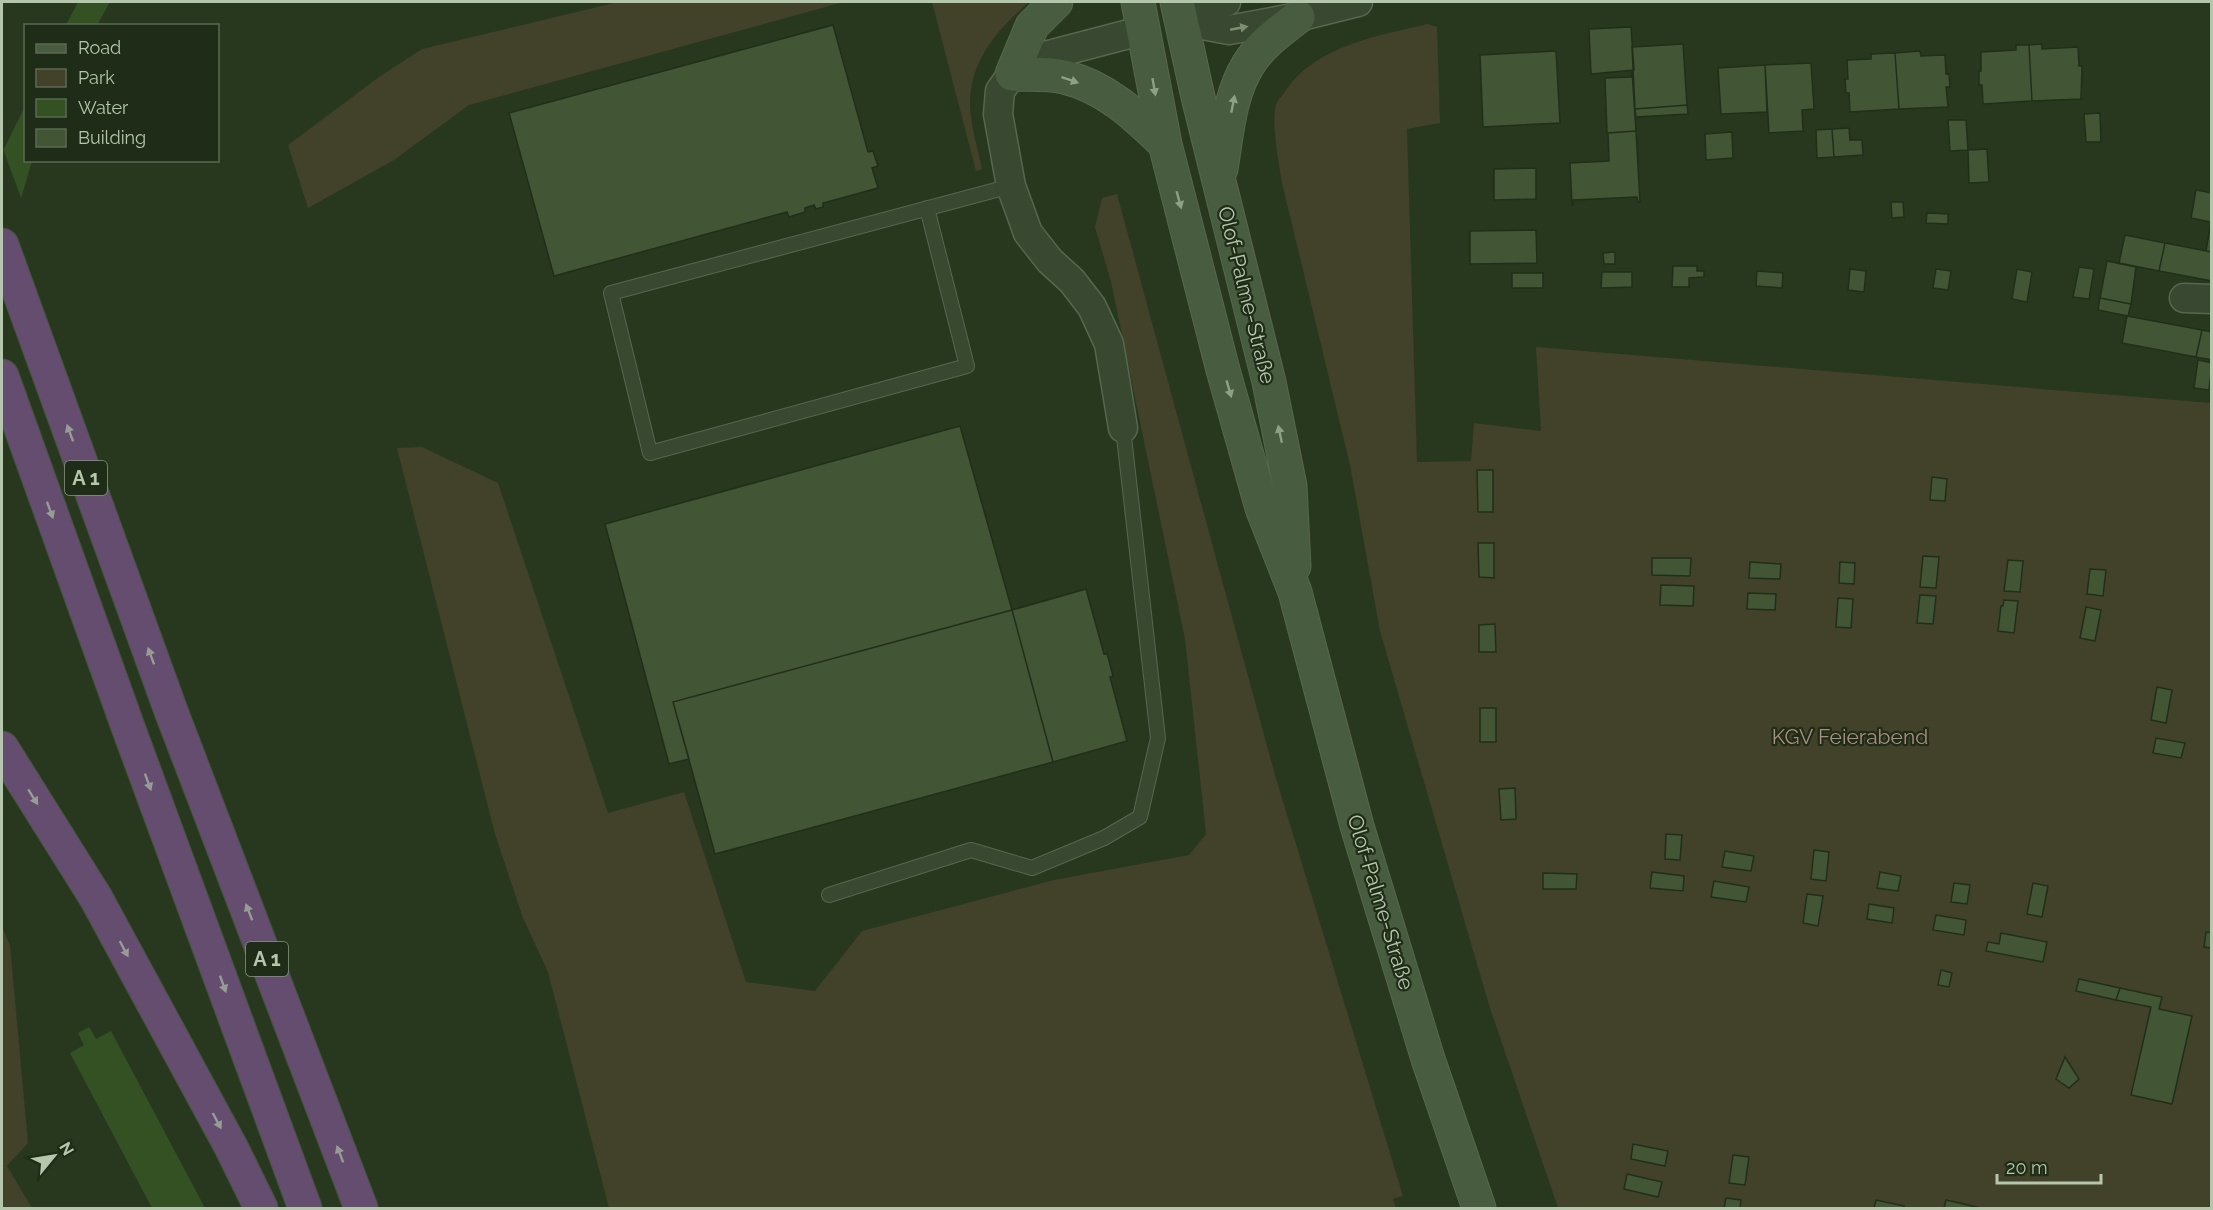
<svg xmlns="http://www.w3.org/2000/svg" width="2213" height="1210" font-family="Raleway,sans-serif">
  <style>
    .green { fill: #424129 }
    .water { fill: #345124 }
    .pier { fill: #27381e }
    .building { fill: #425636; stroke: #212f19; stroke-width: 1.5 }
    .lines { fill: none; stroke-linecap: round; stroke-linejoin: round }
    .service-casing { stroke: #57674f; stroke-width: 16 }
    .minor-casing { stroke: #57674f; stroke-width: 31 }
    .secondary-casing { stroke: #57674f; stroke-width: 35 }
    .motorway-casing { stroke: #44533c; stroke-width: 35 }
    .service { stroke: #394831; stroke-width: 14 }
    .minor { stroke: #394831; stroke-width: 28 }
    .secondary { stroke: #485c3f; stroke-width: 33 }
    .motorway { stroke: #644d6f; stroke-width: 33 }
    .oneway { fill: #7d8d74 }
    .oneway2 { fill: #8ea185 }
    .oneway3 { fill: #989c96 }
    .labels { text-anchor: middle; dominant-baseline: central; stroke-width: 4.5; stroke-linejoin: round; paint-order: stroke }
    .shield { fill: #1f2c17; stroke: #87987f; stroke-width: 1.5 }
    .shield-label { font-size: 20px; font-weight: bold; fill: #b4c6ab }
    .street-label { font-size: 21px; fill: #b4c6ab; stroke: #1f2c17 }
    .park-label { font-size: 21px; fill: #ac8d81; stroke: #1f2c17 }
  </style>
  <rect width="100%" height="100%" fill="#27381e"/>
  <path class="green" d="M 618,2 L 844,2 L 469,105 L 394,160 L 308,208 L 288,145 L 379,77 L 422,49 Z
    M 932,2 L 1029,2 C 998,29 970,60 970,104 C 970,123 978,149 982,169 L 976,171 Z
    M 1428,24 L 1437,27 L 1440,123 L 1407,129 L 1417,462 L 1471,461 L 1474,423 L 1541,431 L 1536,347 L 2211,403 L 2211,1208 L 1558,1208 L 1489,1005 L 1380,631 L 1350,465 L 1282,183 C 1279,163 1271,125 1276,105 C 1277,100 1283,95 1286,90 C 1315,46 1380,35 1428,24 Z
    M 1117,194 L 1275,775 L 1403,1196 L 1393,1199 L 1396,1208 L 609,1208 L 548,972 L 523,918 L 495,834 L 397,448 L 422,447 L 498,483 L 608,813 L 684,792 L 746,982 L 815,991 L 862,931 L 1054,880 L 1189,855 L 1206,834 L 1185,639 L 1111,282 L 1095,227 L 1102,198 Z
    M 2,927 L 10,945 L 28,1143 L 7,1166 L 32,1208 L 2,1208 Z"/>
  <path class="water" d="M 78,2 L 110,2 L 97,25 L 66,25 Z
    M 25,106 L 26,160 L 32,161 L 20,202 L 2,153 Z
    M 89,1027 L 96,1039 L 111,1031 L 205,1208 L 152,1208 L 70,1053 L 84,1045 L 78,1033 Z"/>
  <path class="pier" d="M 2,146 L 23,203 L 4,252 L 2,254 Z"/>
  <path class="building" d="M 833,25 L 868,152 L 873,151 L 878,166 L 872,168 L 878,188 L 823,203 L 823,207 L 816,209 L 814,205 L 805,208 L 805,212 L 789,217 L 787,212 L 554,276 L 509,113 Z
    M 1631,27 L 1634,70 L 1591,74 L 1589,29 Z
    M 1683,44 L 1687,105 L 1635,109 L 1632,47 Z
    M 2042,44 L 2042,49 L 2078,47 L 2079,66 L 2082,66 L 2081,99 L 2032,101 L 2029,45 Z
    M 2016,45 L 2029,45 L 2032,101 L 1983,104 L 1982,85 L 1979,85 L 1979,71 L 1981,71 L 1981,52 L 2016,50 Z
    M 1556,51 L 1560,123 L 1483,127 L 1480,55 Z
    M 1920,51 L 1921,56 L 1945,55 L 1946,74 L 1949,74 L 1950,87 L 1946,87 L 1948,107 L 1899,109 L 1895,53 Z
    M 1895,53 L 1899,109 L 1850,112 L 1849,93 L 1846,93 L 1845,79 L 1848,79 L 1847,60 L 1871,59 L 1871,54 Z
    M 1811,63 L 1814,109 L 1802,110 L 1803,131 L 1769,133 L 1765,65 Z
    M 1765,65 L 1767,112 L 1721,114 L 1718,68 Z
    M 1632,71 L 1636,131 L 1607,133 L 1605,78 L 1631,77 Z
    M 1687,105 L 1688,114 L 1636,117 L 1635,109 Z
    M 2100,113 L 2101,142 L 2086,142 L 2084,114 Z
    M 1948,120 L 1966,120 L 1968,150 L 1950,151 Z
    M 1849,128 L 1850,140 L 1862,140 L 1863,155 L 1834,157 L 1832,129 Z
    M 1832,129 L 1834,157 L 1817,158 L 1816,130 Z
    M 1636,131 L 1640,202 L 1638,202 L 1637,197 L 1573,200 L 1573,205 L 1572,205 L 1570,163 L 1609,161 L 1608,133 Z
    M 1732,132 L 1733,158 L 1706,160 L 1705,134 Z
    M 1987,149 L 1989,182 L 1969,183 L 1968,150 Z
    M 1536,168 L 1536,199 L 1494,200 L 1494,169 Z
    M 2196,190 L 2212,193 L 2212,252 L 2206,251 L 2211,222 L 2191,218 Z
    M 1891,202 L 1903,202 L 1904,217 L 1892,218 Z
    M 1927,213 L 1948,214 L 1948,224 L 1926,223 Z
    M 1536,230 L 1537,263 L 1470,264 L 1470,231 Z
    M 2125,235 L 2165,243 L 2159,271 L 2119,263 Z
    M 2165,243 L 2212,252 L 2212,281 L 2159,271 Z
    M 1615,252 L 1615,264 L 1604,264 L 1603,253 Z
    M 2107,261 L 2136,267 L 2131,304 L 2100,298 Z
    M 1673,266 L 1697,266 L 1697,271 L 1704,271 L 1704,277 L 1689,278 L 1689,287 L 1672,287 Z
    M 2079,267 L 2094,269 L 2089,299 L 2073,297 Z
    M 1850,269 L 1866,271 L 1864,292 L 1848,290 Z
    M 1936,269 L 1951,271 L 1948,290 L 1933,288 Z
    M 2017,269 L 2032,272 L 2027,302 L 2012,299 Z
    M 1757,271 L 1783,273 L 1782,288 L 1756,286 Z
    M 1602,272 L 1632,272 L 1632,287 L 1601,288 Z
    M 1512,273 L 1543,273 L 1543,288 L 1512,288 Z
    M 2100,298 L 2131,304 L 2128,316 L 2098,310 Z
    M 2127,316 L 2202,330 L 2196,357 L 2122,343 Z
    M 2202,330 L 2212,332 L 2212,360 L 2196,357 Z
    M 2198,360 L 2212,363 L 2209,390 L 2194,388 Z
    M 960,426 L 1012,610 L 673,702 L 689,759 L 669,764 L 605,524 Z
    M 1477,470 L 1493,470 L 1493,512 L 1478,512 Z
    M 1932,477 L 1947,479 L 1945,501 L 1930,500 Z
    M 1478,543 L 1494,543 L 1494,578 L 1479,577 Z
    M 1923,556 L 1939,557 L 1936,588 L 1920,587 Z
    M 1652,558 L 1691,558 L 1690,576 L 1652,575 Z
    M 2008,560 L 2023,561 L 2020,592 L 2004,591 Z
    M 1750,562 L 1781,564 L 1780,579 L 1749,578 Z
    M 1840,562 L 1855,563 L 1854,584 L 1839,583 Z
    M 2090,569 L 2106,570 L 2103,596 L 2087,594 Z
    M 1661,585 L 1694,586 L 1693,606 L 1660,605 Z
    M 1086,589 L 1104,654 L 1107,653 L 1113,676 L 1110,677 L 1127,741 L 1053,762 L 1012,610 Z
    M 1748,593 L 1776,594 L 1775,610 L 1747,609 Z
    M 1920,595 L 1936,596 L 1933,624 L 1917,623 Z
    M 1838,598 L 1853,599 L 1851,628 L 1836,627 Z
    M 2004,600 L 2018,601 L 2014,633 L 1998,631 L 2001,606 L 2003,606 Z
    M 2086,607 L 2101,610 L 2095,641 L 2080,638 Z
    M 1012,610 L 1053,762 L 715,854 L 673,702 Z
    M 1495,624 L 1496,652 L 1479,652 L 1479,625 Z
    M 2157,687 L 2172,690 L 2166,723 L 2151,720 Z
    M 1480,708 L 1496,708 L 1496,742 L 1480,742 Z
    M 2156,738 L 2185,743 L 2181,758 L 2153,753 Z
    M 1515,788 L 1516,819 L 1501,820 L 1499,789 Z
    M 1666,834 L 1682,835 L 1680,860 L 1665,859 Z
    M 1814,850 L 1829,852 L 1826,881 L 1811,879 Z
    M 1725,851 L 1754,856 L 1751,871 L 1722,867 Z
    M 1652,872 L 1684,876 L 1683,891 L 1650,888 Z
    M 1880,872 L 1901,876 L 1898,891 L 1877,888 Z
    M 1543,873 L 1577,874 L 1576,889 L 1543,889 Z
    M 1714,881 L 1749,887 L 1746,902 L 1711,897 Z
    M 1954,883 L 1970,885 L 1967,904 L 1951,902 Z
    M 2033,883 L 2048,886 L 2042,917 L 2027,914 Z
    M 1807,894 L 1823,896 L 1818,926 L 1803,923 Z
    M 1869,904 L 1894,908 L 1892,923 L 1867,919 Z
    M 1936,915 L 1966,920 L 1964,935 L 1933,930 Z
    M 2206,932 L 2212,933 L 2212,948 L 2204,947 Z
    M 2001,933 L 2047,942 L 2043,962 L 1986,951 L 1988,942 L 1999,944 Z
    M 1941,970 L 1952,973 L 1949,987 L 1938,985 Z
    M 2079,979 L 2120,988 L 2116,1000 L 2076,991 Z
    M 2120,988 L 2162,997 L 2159,1009 L 2192,1016 L 2172,1104 L 2131,1095 L 2151,1007 L 2116,1000 Z
    M 2065,1057 L 2079,1079 L 2069,1088 L 2056,1079 Z
    M 1633,1144 L 1668,1151 L 1665,1166 L 1631,1159 Z
    M 1733,1155 L 1749,1157 L 1745,1185 L 1729,1183 Z
    M 1627,1174 L 1662,1182 L 1658,1197 L 1624,1189 Z
    M 1726,1198 L 1741,1200 L 1740,1208 L 1724,1208 Z
    M 1876,1200 L 1904,1206 L 1904,1208 L 1874,1208 Z
    M 1946,1200 L 1981,1208 L 1944,1208 Z"/>
  <g class="lines">
    <g class="service-casing">
      <path id="service" d="M 927,208 L 967,366 L 650,453 L 611,293 L 1011,186
        M 829,895 L 971,850 L 1032,868 L 1104,838 L 1140,817 L 1158,738 L 1123,428"/>
    </g>
    <g class="minor-casing">
      <path id="minor" d="M 1182,21 L 1229,30 L 1298,17 L 1358,2
        M 1182,21 L 1226,2
        M 2184,298 L 2212,299
        M 1123,428 L 1109,344 L 1092,307 L 1072,281 L 1050,261 L 1028,233 L 1011,186 L 998,114 L 1000,91 L 1012,74 L 1045,56 L 1144,30"/>
    </g>
    <g class="secondary-casing">
      <path id="secondary" d="M 1056,2 L 1032,26 L 1012,74 C 1028,75 1048,73 1064,77 C 1106,87 1135,115 1165,144
        M 1138,2 L 1165,144 L 1223,370 L 1262,508 L 1295,592 L 1357,826 L 1428,1059 L 1479,1208
        M 1177,2 L 1198,97 L 1269,382 L 1290,486 L 1294,566
        M 1221,169 C 1227,134 1229,96 1248,65 C 1260,45 1280,31 1298,17"/>
    </g>
    <g class="motorway-casing">
      <path id="motorway" d="M 2,245 L 171,711 L 361,1208
        M 2,376 L 128,727 L 305,1208
        M 2,748 L 96,898 L 231,1147 L 261,1208"/>
    </g>
    <use href="#service" class="service"/>
    <use href="#minor" class="minor"/>
    <use href="#secondary" class="secondary"/>
    <use href="#motorway" class="motorway"/>
  </g>
  <defs><path id="oneway-solid" d="M-6-.8H1V-3.2L6.5 0L1 3.2V.8H-6Z" transform="scale(1.5)"/></defs>
  <use class="oneway" href="#oneway-solid" transform="translate(1239 28) rotate(-11)"/>
  <g class="oneway2">
    <use href="#oneway-solid" transform="translate(1070 80) rotate(19)"/>
    <use href="#oneway-solid" transform="translate(1154 87) rotate(80)"/>
    <use href="#oneway-solid" transform="translate(1233 104) rotate(-79)"/>
    <use href="#oneway-solid" transform="translate(1179 200) rotate(75)"/>
    <use href="#oneway-solid" transform="translate(1229 389) rotate(74)"/>
    <use href="#oneway-solid" transform="translate(1280 434) rotate(-102)"/>
  </g>
  <g class="oneway3">
    <use href="#oneway-solid" transform="translate(70 433) rotate(-110)"/>
    <use href="#oneway-solid" transform="translate(50 510) rotate(70)"/>
    <use href="#oneway-solid" transform="translate(151 656) rotate(-110)"/>
    <use href="#oneway-solid" transform="translate(148 782) rotate(70)"/>
    <use href="#oneway-solid" transform="translate(33 797) rotate(58)"/>
    <use href="#oneway-solid" transform="translate(249 912) rotate(-111)"/>
    <use href="#oneway-solid" transform="translate(124 949) rotate(62)"/>
    <use href="#oneway-solid" transform="translate(223 984) rotate(70)"/>
    <use href="#oneway-solid" transform="translate(217 1121) rotate(62)"/>
    <use href="#oneway-solid" transform="translate(340 1154) rotate(-111)"/>
  </g>
  <g class="labels">
    <g class="shield">
      <rect x="65" y="461" width="42" height="34" rx="4.5"/>
      <rect x="246" y="942" width="42" height="34" rx="4.5"/>
    </g>
    <g class="shield-label">
      <text x="86" y="478">A 1</text>
      <text x="267" y="959">A 1</text>
    </g>
    <g class="street-label">
      <text transform="translate(1247 295) rotate(76)">Olof-Palme-Straße</text>
      <text transform="translate(1381 902) rotate(73)">Olof-Palme-Straße</text>
    </g>
    <g class="park-label">
      <text x="1850" y="736">KGV Feierabend</text>
    </g>
  </g>
  <rect width="2213" height="1210" fill="none" stroke="#b4c6ab" stroke-width="6"/>
  <rect x="24" y="24" width="195" height="138" fill="#1f2c17" stroke="#5b6a52" stroke-width="1.5"/>
  <rect x="36" y="44" width="30" height="9" fill="#485c3f" stroke="#5b6a52" stroke-width="1.5"/>
  <text x="78" y="54" font-size="18" fill="#b4c6ab">Road</text>
  <rect x="36" y="69" width="30" height="18" fill="#424129" stroke="#5b6a52" stroke-width="1.5"/>
  <text x="78" y="84" font-size="18" fill="#b4c6ab">Park</text>
  <rect x="36" y="99" width="30" height="18" fill="#345124" stroke="#5b6a52" stroke-width="1.5"/>
  <text x="78" y="114" font-size="18" fill="#b4c6ab">Water</text>
  <rect x="36" y="129" width="30" height="18" fill="#425636" stroke="#5b6a52" stroke-width="1.5"/>
  <text x="78" y="144" font-size="18" fill="#b4c6ab">Building</text>
  <g transform="translate(54 1156) rotate(60)" stroke="#1f2c17" stroke-width="4.5" paint-order="stroke">
  <path d="M0-4.5L10 22L0 15L-10 22Z" fill="#b4c6ab"/>
  <text y="-9" font-size="16" font-weight="bold" text-anchor="middle" fill="#b4c6ab">N</text>
  </g>
  <path d="M1997 1174v9h104v-9" fill="none" stroke="#b4c6ab" stroke-width="3"/>
  <text x="2006" y="1174" font-size="18" fill="#b4c6ab" stroke="#1f2c17" stroke-width="4.5" paint-order="stroke">20 m</text>
</svg>
